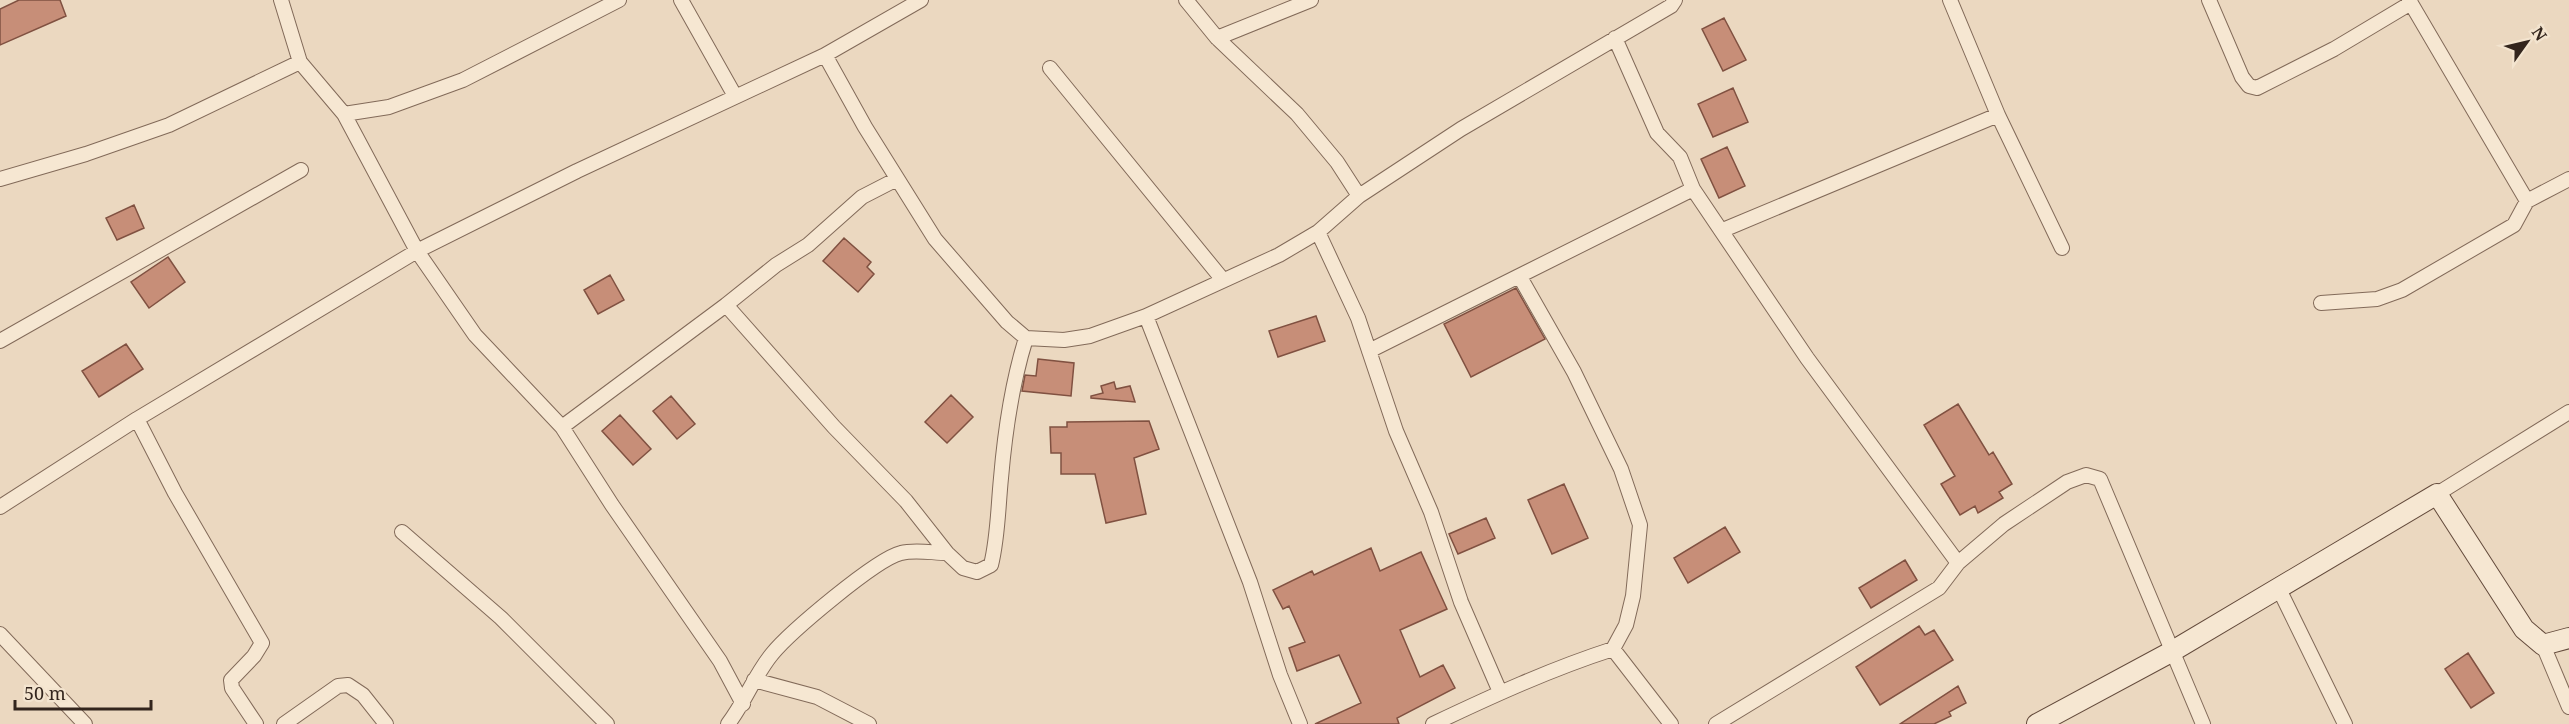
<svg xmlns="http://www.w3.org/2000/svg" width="2569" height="724" font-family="'Noto Serif',serif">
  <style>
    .building { fill: #c78e78; stroke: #805141; stroke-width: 1.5 }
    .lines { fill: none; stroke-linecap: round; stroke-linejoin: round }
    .street-casing { stroke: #826a59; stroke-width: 16 }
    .secondary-casing { stroke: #644b3c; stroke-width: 22 }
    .street { stroke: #f6e7d2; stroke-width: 14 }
    .secondary { stroke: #f6e7d2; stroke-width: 20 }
  </style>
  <rect width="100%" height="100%" fill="#ebd8c0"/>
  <path class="building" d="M 19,0 L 60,0 L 66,16 L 0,45 L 0,9 Z
    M 1724,18 L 1746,60 L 1723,71 L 1702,29 Z
    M 1733,88 L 1748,122 L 1713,137 L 1698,104 Z
    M 1727,147 L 1745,186 L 1719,198 L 1701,159 Z
    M 134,205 L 144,228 L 117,240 L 106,218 Z
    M 844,238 L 871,262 L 867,267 L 874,274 L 858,292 L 823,261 Z
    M 168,257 L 185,282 L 149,308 L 131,282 Z
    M 610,275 L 624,300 L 598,314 L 584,290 Z
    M 1516,288 L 1545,339 L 1471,377 L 1444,324 Z
    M 1316,316 L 1325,341 L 1278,357 L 1269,331 Z
    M 126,344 L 143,369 L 99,397 L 82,371 Z
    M 1038,359 L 1074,363 L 1071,396 L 1022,391 L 1025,375 L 1036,376 Z
    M 1114,382 L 1116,389 L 1130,386 L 1135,402 L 1091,398 L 1091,396 L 1103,393 L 1101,386 Z
    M 951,395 L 973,417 L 947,443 L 925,422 Z
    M 671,396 L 695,424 L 677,439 L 653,411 Z
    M 1958,404 L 1989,455 L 1993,452 L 2012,484 L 1999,492 L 2003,498 L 1978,513 L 1975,506 L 1960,515 L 1941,484 L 1955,476 L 1924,425 Z
    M 620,415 L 651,449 L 633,465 L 602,431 Z
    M 1149,421 L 1159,449 L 1134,458 L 1146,514 L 1106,523 L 1095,474 L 1061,474 L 1061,453 L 1051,453 L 1050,427 L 1067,427 L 1067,422 Z
    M 1564,484 L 1588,538 L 1552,554 L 1528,500 Z
    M 1486,518 L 1495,538 L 1458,554 L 1449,534 Z
    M 1725,527 L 1740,552 L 1688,583 L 1674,558 Z
    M 1371,548 L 1380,571 L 1421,552 L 1447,609 L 1400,630 L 1420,677 L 1443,665 L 1455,688 L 1397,718 L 1399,724 L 1315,724 L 1361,703 L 1339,655 L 1297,671 L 1289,648 L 1305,642 L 1289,606 L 1283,609 L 1273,590 L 1312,571 L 1314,575 Z
    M 1905,560 L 1917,580 L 1871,608 L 1859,588 Z
    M 1919,626 L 1925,635 L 1934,630 L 1953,660 L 1880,705 L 1856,667 Z
    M 2468,653 L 2494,693 L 2471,708 L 2445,669 Z
    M 1958,686 L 1966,703 L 1949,712 L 1951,716 L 1934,724 L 1900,724 Z"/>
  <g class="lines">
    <g class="street-casing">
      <path id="street" d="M 281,0 L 300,62 L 344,114 L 417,251 L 475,335 L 562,427 L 612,505 L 720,661 L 743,704
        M 681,0 L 735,96
        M 1186,0 L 1217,38 L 1297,114 L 1337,162 L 1359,196
        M 1950,0 L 1998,115 L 2062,248
        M 2209,0 L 2242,77 L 2249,86 L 2257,88 L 2334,49 L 2411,3
        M 2409,0 L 2527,201 L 2569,179
        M 1217,38 L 1311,0
        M 1615,38 L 1657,133 L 1680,157 L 1693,189 L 1807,358 L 1958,563
        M 825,55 L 865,127 L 935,239 L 1007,322 L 1026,338 L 1064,340 L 1090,336 L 1146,316 L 1279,255 L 1318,232 L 1359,196 L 1461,129 L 1671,6 L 1675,0
        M 1050,68 L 1223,280
        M 344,114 L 389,107 L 463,80 L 619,0
        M 0,179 L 86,154 L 169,125 L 300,62
        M 1723,230 L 1998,115
        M 1318,232 L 1358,318 L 1396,431 L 1431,512 L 1461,602 L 1500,692
        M 1520,277 L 1574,372 L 1621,469 L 1640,525 L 1633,596 L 1626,625 L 1613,649
        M 2321,303 L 2377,299 L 2402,290 L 2514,225 L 2527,201
        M 726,305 L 834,427 L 906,501 L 947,553 L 963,568 L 977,572 L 991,565 C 998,537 998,508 1001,478 C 1005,431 1012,383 1026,338
        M 1146,316 L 1250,582 L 1280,675 L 1300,724
        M 0,341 L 301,170
        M 1369,351 L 1693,189
        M 137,419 L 175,493 L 262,643 L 254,656 L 231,680 L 232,688 L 256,724
        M 562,427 L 726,305 L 776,265 L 808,245 L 862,197 L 897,179
        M 2437,494 L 2569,412
        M 0,507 L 137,419 L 417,251 L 577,171 L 825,55 L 921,0
        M 402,532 L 501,618 L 607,724
        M 2279,589 L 2345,724
        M 0,634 L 85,724
        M 2543,645 L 2569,707
        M 754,680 L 817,697 L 869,724
        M 284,724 L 338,686 L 348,685 L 363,695 L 386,724
        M 728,724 C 745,702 754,676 772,654 C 790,632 876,559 901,553 C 915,549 933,553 947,553
        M 1433,724 C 1492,696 1551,669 1613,649 L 1671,724
        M 1716,724 L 1939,588 L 1958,563 L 2004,524 L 2067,482 L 2086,475 L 2100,479 L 2203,724"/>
    </g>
    <g class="secondary-casing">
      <path id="secondary" d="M 2037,724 L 2171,652 L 2437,494 L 2524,629 L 2543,645 L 2569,638"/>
    </g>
    <use href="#street" class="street"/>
    <use href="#secondary" class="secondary"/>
  </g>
  <g transform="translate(2527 42) rotate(56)" stroke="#f3e4cf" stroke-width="4.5" paint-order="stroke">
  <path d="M0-4.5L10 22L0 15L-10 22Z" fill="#33251d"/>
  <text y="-9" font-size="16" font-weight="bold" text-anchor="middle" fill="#33251d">N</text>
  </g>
  <path d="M15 700v9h136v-9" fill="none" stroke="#33251d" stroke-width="3"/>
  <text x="24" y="700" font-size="18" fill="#33251d" stroke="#f3e4cf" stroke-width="4.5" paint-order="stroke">50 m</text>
</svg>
